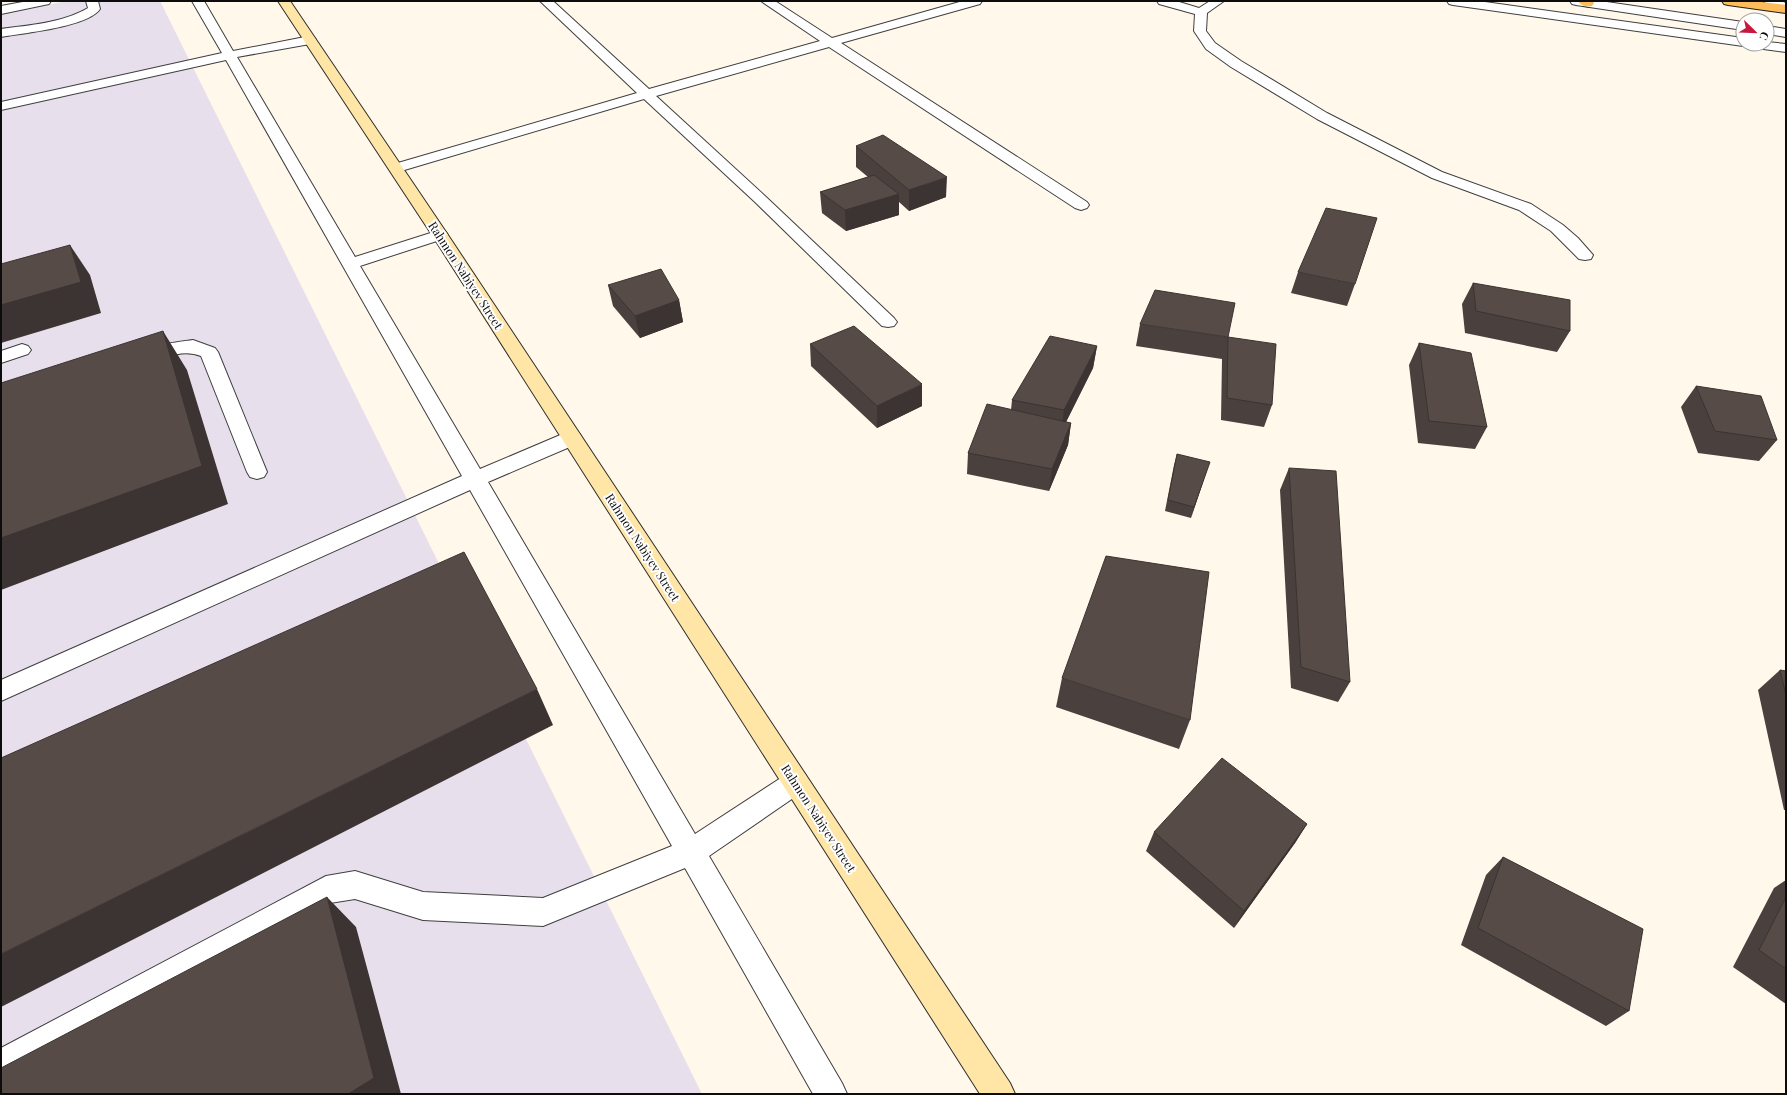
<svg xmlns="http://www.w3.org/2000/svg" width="1787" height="1095" font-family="'Playfair Display',serif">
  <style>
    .industrial { fill: #e8dfec }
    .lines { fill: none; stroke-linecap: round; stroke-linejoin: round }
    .service-casing { stroke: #3f3f3f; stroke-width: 2 }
    .minor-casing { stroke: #3f3f3f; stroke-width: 2 }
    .tertiary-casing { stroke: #3f3f3f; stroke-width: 2 }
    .secondary-casing { stroke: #2e2e2e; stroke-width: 2 }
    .primary-casing { stroke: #1d1d1d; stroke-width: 2 }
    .service { fill: #fff; fill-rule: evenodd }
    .minor { fill: #fff; fill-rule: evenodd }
    .tertiary { fill: #fff; fill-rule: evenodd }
    .secondary { fill: #ffe6a6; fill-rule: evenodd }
    .primary { fill: #ffbc5b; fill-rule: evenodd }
    .wall { fill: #4a403d }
    .shaded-wall { fill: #3c3432 }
    .building { fill: #564b47; stroke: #3c3432 }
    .labels { text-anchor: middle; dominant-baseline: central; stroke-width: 4; stroke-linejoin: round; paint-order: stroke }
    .street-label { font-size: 12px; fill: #0c0c0c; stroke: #fff }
  </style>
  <rect width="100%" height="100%" fill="#fff8eb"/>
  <path class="industrial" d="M 67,1 L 160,1 L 702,1094 L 1,1094 L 1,14 Z"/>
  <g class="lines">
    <g class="service-casing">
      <path id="service" d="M 86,1 L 98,1 L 100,9 C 88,27 23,33 1,37 L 1,29 C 30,25 62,23 88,8 Z
        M 192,1 L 204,1 L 233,51 L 310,36 L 314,37 L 316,40 L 314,43 L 310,44 L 237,57 L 355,257 L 440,230 L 446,232 L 448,235 L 446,238 L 360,266 L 480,469 L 565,433 L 572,431 L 579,433 L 582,438 L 579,443 L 488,482 L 695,834 L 787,774 L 796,770 L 805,774 L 809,782 L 805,790 L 709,856 L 842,1083 L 847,1094 L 813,1094 L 685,868 L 543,926 L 423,920 L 355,899 L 330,903 L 1,1081 L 1,1048 L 326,876 L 355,871 L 423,892 L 543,898 L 672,846 L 470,490 L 1,701 L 1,680 L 462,476 L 226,60 L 1,110 L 1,102 L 222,53 Z
        M 1447,1 L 1478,1 L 1743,38 L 1743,44 L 1748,44 L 1743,46 L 1453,5 L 1449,4 Z
        M 1764,1 L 1781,1 L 1786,3 L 1786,11 L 1766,4 Z
        M 1767,42 L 1786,44 L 1786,52 L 1756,48 L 1752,47 L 1750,44 L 1767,44 Z
        M 193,340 L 215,348 L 218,352 L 267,472 L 264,477 L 257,479 L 250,477 L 247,472 L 201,356 C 176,346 159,366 139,361 L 137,357 C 145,345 179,342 193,340 Z
        M 22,344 L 28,346 L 31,350 L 28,354 L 1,363 L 1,351 Z"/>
    </g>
    <g class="minor-casing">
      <path id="minor" d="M 540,1 L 553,1 L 649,89 L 820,41 L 761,1 L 775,1 L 832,38 L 963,1 L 982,1 L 980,4 L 841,43 L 1087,202 L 1089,205 L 1087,208 L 1081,210 L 1075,208 L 829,47 L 656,96 L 765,196 L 894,318 L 897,322 L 894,326 L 888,327 L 882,326 L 755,202 L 644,99 L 401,171 L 396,172 L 391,171 L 389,168 L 391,165 L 637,93 Z
        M 1157,1 L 1176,1 L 1199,8 L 1210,1 L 1224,1 L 1207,13 L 1206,31 L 1215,43 L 1241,61 L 1327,113 L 1442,172 L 1531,204 L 1563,225 L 1578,238 L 1593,255 L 1591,259 L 1585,260 L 1579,259 L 1551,231 L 1519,210 L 1432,178 L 1317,119 L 1231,67 L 1206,49 L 1194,31 L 1195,14 L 1159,4 Z
        M 1570,1 L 1600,1 L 1743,22 L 1743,30 L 1576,5 L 1572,4 Z
        M 1767,26 L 1786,29 L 1786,37 L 1767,34 Z"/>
    </g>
    <g class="tertiary-casing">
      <path id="tertiary" d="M 28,1 L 51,1 L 49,4 L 1,14 L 1,6 Z"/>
    </g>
    <g class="secondary-casing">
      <path id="secondary" d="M 278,1 L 290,1 L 448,235 L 1010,1083 L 1015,1094 L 980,1094 L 432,235 Z"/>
    </g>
    <g class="primary-casing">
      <path id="primary" d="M 1578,1 L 1593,1 L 1594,3 L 1592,6 C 1587,7 1581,6 1578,1 Z
        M 1722,1 L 1754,1 L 1786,5 L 1786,13 L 1728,5 L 1724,4 Z"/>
    </g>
    <use href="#service" class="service"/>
    <use href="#minor" class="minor"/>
    <use href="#tertiary" class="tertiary"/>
    <use href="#secondary" class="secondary"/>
    <use href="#primary" class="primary"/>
  </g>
  <path class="wall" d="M 856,146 L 946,197 L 909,211 L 899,202 L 899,215 L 846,231 L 822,213 L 820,192 L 868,177 L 856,167 Z
    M 1298,272 L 1355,284 L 1347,306 L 1291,293 Z
    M 1473,283 L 1570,331 L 1557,352 L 1465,333 L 1462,304 Z
    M 608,285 L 679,300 L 683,322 L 640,338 L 613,306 Z
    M 1140,324 L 1228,337 L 1272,405 L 1264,427 L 1221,420 L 1222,359 L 1136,346 Z
    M 1419,343 L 1487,427 L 1475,449 L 1418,443 L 1409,365 Z
    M 810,344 L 922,406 L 877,428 L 811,366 Z
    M 1097,346 L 1093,368 L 1066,422 L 1071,423 L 1068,445 L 1049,491 L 967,474 L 968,453 L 1011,410 L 1012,400 Z
    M 1696,386 L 1777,440 L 1759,461 L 1698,453 L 1681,407 Z
    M 1177,454 L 1206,473 L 1191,518 L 1165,511 L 1174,465 Z
    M 1289,468 L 1350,682 L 1338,702 L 1291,688 L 1280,490 Z
    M 1780,670 L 1786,671 L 1786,810 L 1784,810 L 1758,690 Z
    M 1062,678 L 1190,720 L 1179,749 L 1056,707 Z
    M 1307,824 L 1295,843 L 1234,928 L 1146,851 L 1154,832 Z
    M 1503,857 L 1629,1011 L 1606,1026 L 1461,945 L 1486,875 Z
    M 1786,880 L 1786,1004 L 1733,967 L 1774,888 Z"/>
  <path class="shaded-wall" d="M 947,177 L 946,197 L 909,211 L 909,190 Z
    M 899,194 L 899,215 L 846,231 L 845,210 Z
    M 70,245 L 90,275 L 101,313 L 1,343 L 1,305 Z
    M 679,300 L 683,322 L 640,338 L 635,316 Z
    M 163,331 L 187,370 L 228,504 L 1,590 L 1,538 Z
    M 1097,346 L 1093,368 L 1061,432 L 1064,410 Z
    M 922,384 L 922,406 L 877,428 L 877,406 Z
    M 1071,423 L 1068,445 L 1049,491 L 1052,469 Z
    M 1210,462 L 1206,473 L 1191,518 L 1194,507 Z
    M 537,689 L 553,725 L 1,1007 L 1,954 Z
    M 1307,824 L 1295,843 L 1234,928 L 1244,911 Z
    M 327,897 L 356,927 L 401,1094 L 348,1094 Z"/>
  <path class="building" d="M 883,135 L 947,177 L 909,190 L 856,146 Z
    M 874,175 L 899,194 L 845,210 L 820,192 Z
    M 1326,208 L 1377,218 L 1355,284 L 1298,272 Z
    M 70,245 L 81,282 L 1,305 L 1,264 Z
    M 661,269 L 679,300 L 635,316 L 608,285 Z
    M 1473,283 L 1570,300 L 1570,331 L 1476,311 Z
    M 1155,290 L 1235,303 L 1228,337 L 1140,324 Z
    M 854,326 L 922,384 L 877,406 L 810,344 Z
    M 163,331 L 202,466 L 1,538 L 1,383 Z
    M 1050,336 L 1097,346 L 1064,410 L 1012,400 Z
    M 1228,337 L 1276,344 L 1272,405 L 1227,398 Z
    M 1419,343 L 1471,353 L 1487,427 L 1429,421 Z
    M 1696,386 L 1761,396 L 1777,440 L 1715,431 Z
    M 987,404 L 1071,423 L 1052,469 L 968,453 Z
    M 1177,454 L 1210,462 L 1194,507 L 1168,500 Z
    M 1289,468 L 1336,471 L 1350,682 L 1301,667 Z
    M 464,552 L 537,689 L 1,954 L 1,758 Z
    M 1106,556 L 1209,572 L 1190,720 L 1062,678 Z
    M 1780,670 L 1786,671 L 1786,695 Z
    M 1222,758 L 1307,824 L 1244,911 L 1154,832 Z
    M 1503,857 L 1643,929 L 1629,1011 L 1478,928 Z
    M 327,897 L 374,1078 L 348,1094 L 1,1094 L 1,1068 Z
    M 1786,897 L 1786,969 L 1759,950 Z"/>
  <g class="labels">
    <g class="street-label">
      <text transform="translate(466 275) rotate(57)">Rahmon Nabiyev Street</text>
      <text transform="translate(643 547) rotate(57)">Rahmon Nabiyev Street</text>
      <text transform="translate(819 818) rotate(57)">Rahmon Nabiyev Street</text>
    </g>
  </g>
  <rect width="1787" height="1095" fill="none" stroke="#0c0c0c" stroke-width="4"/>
  <g transform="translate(1755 32) rotate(113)"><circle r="19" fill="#ffffff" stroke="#9e9e9e"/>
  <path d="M0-3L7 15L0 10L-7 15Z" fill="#c8183d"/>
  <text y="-6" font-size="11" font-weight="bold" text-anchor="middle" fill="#0c0c0c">С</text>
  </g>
</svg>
